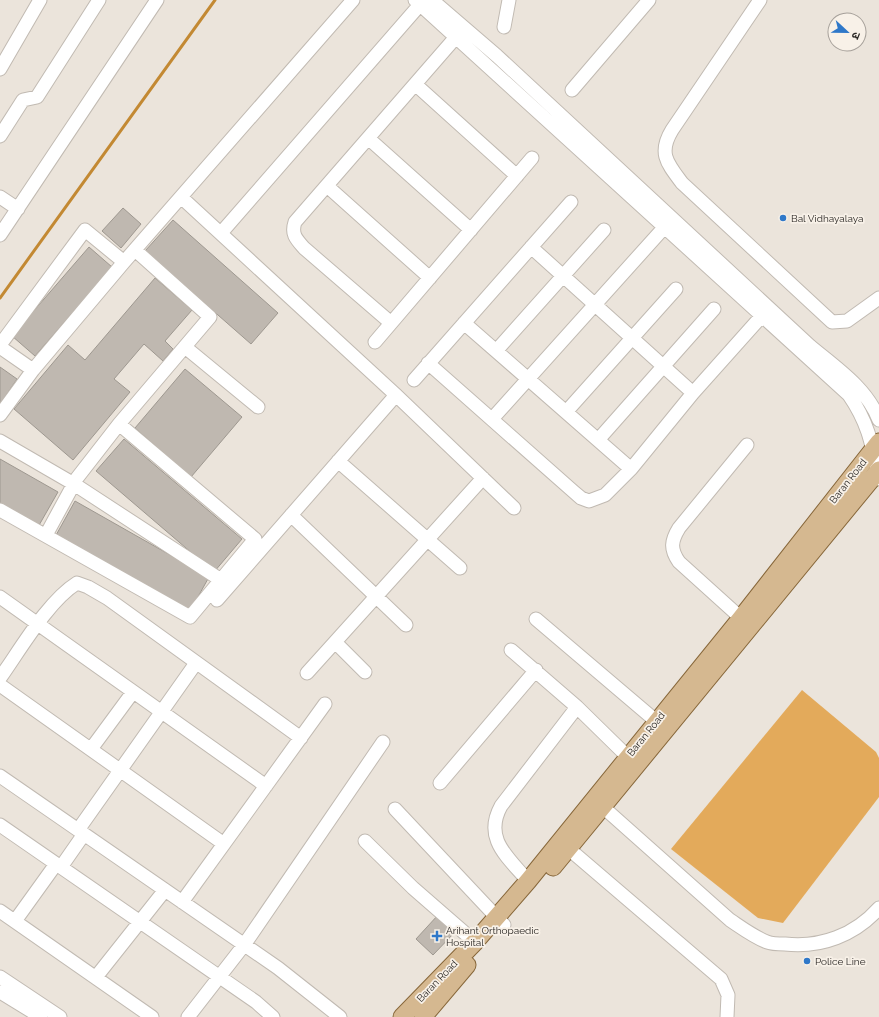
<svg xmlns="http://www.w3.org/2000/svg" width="879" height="1017" font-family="Raleway,'Noto Sans Devanagari',sans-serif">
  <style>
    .green { fill: #e3aa5b }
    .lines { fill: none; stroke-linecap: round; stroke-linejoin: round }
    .stream { stroke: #c38933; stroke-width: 3 }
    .building { fill: #bfb8b0; stroke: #9e9890 }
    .minor-casing { stroke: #c1bab2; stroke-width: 15 }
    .major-casing { stroke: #87673a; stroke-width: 19 }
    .minor { stroke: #fff; stroke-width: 13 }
    .major { stroke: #d5b890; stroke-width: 17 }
    .poi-dot { fill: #2f78c9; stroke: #f8f1e8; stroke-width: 1.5 }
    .labels { text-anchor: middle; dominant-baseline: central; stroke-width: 3.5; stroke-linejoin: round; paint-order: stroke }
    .poi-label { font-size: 10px; fill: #2a2724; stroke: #f8f1e8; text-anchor: start }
    .street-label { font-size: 10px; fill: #2a2724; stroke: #f8f1e8 }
  </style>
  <rect width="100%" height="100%" fill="#ebe4db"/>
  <path class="green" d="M 802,690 L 876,752 L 879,758 L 879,797 L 783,923 L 758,918 L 671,849 Z"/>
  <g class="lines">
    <path class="stream" d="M 0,298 L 215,0"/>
  </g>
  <path class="building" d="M 123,208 L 141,224 L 121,248 L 102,231 Z
    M 173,220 L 278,313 L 251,344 L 145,251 Z
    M 89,247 L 112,267 L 35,356 L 12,336 Z
    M 155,278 L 192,310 L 165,341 L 173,349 L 163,361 L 144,344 L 114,379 L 130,392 L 73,460 L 14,409 L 68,345 L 85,360 Z
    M 0,367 L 17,379 L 0,404 Z
    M 185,369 L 242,417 L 191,477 L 135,428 Z
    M 124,439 L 242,539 L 214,572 L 96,471 Z
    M 0,459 L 58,492 L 38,527 L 0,506 Z
    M 75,501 L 209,577 L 189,613 L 55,537 Z
    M 438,915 L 455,932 L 433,955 L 416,939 Z"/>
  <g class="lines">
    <g class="minor-casing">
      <path id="minor" d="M 415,0 L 849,395 C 869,424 872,445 879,479
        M 432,0 L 497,56 L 810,346 C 835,367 867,388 879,420
        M 760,0 L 672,130 C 658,153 667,163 682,183 L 832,322 L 847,321 L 879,298
        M 504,27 L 509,0
        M 0,69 L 40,0
        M 415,84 L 517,176
        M 572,90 L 649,0
        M 0,136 L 23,100 L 37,97 L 99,0
        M 368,138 L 471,230
        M 327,186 L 430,278
        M 0,197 L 18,209
        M 181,197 L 396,395 L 514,508
        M 221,233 L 424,0
        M 0,235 L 157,0
        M 531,247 L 693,393
        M 391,323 L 304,248 C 296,239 291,234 295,222 L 456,37
        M 464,323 L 631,469
        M 375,342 L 532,158
        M 0,345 L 85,230 L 124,262
        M 0,347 L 33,370
        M 185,347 L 258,407
        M 496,351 L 604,230
        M 428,363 L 574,492 L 581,498 L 589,501 L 605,495 L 631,469 L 693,393 L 767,310
        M 414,380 L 571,202
        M 566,412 L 676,289
        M 0,415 L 33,370 L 124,262 L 353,0
        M 492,419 L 670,221
        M 598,440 L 714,309
        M 0,441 L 74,484 L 221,580
        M 338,461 L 460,568
        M 0,510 L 190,617 L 255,539 L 119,424
        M 291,515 L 406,625
        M 46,535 L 77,478 L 119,424 L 210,317 L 135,250
        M 0,597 L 266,786
        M 217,600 L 396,395
        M 741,618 L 679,562 C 670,549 671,541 679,528 L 747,445
        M 536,619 L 656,721
        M 335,642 L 365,672
        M 511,650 L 577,707 L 628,757
        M 307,673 L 483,478
        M 0,678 C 20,650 48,601 77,583 L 88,587 L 107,598 L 301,738
        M 0,685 L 224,844
        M 91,749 L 133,692
        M 0,776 L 278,968 L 340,1017
        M 440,783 L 536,670
        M 603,807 L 730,920 C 742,928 754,937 767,942 C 772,944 779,944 785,944 C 821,948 855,935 879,908
        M 395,809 L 504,925
        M 0,825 L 256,1002 L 273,1017
        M 78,830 L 196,663
        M 365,841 L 413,888 L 475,942
        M 569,849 L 721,979 L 728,995 L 727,1017
        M 61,867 L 84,834
        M 528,881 C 508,857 483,839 501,806 L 577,707
        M 182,902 L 325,704
        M 0,911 L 152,1017
        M 15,921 L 56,864
        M 0,977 L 60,1017
        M 96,977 L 165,890
        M 0,992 L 41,1017
        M 188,1017 L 244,945 L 383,742"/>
    </g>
    <g class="major-casing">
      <path id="major" d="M 553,867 L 879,470
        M 402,1017 L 475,942 L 528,881 L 741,618 L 879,442
        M 423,1017 L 467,965"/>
    </g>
    <use href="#minor" class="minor"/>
    <use href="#major" class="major"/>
  </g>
  <g class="poi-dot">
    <circle cx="783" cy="218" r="4"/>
    <path d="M435 930h4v4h4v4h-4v4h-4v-4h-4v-4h4z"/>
    <circle cx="807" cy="961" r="4"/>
  </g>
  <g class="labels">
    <g class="poi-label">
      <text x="791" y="218">Bal Vidhayalaya</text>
      <text x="446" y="930">Arihant Orthopaedic<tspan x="446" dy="12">Hospital</tspan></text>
      <text x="815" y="961">Police Line</text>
    </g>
    <g class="street-label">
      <text transform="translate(848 481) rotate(-52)">Baran Road</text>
      <text transform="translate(646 734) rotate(-51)">Baran Road</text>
      <text transform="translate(437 981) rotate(-46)">Baran Road</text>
    </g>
  </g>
  <g transform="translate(847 32) rotate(112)"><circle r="19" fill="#f8f1e8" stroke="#a6a09a"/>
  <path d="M0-3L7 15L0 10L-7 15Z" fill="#2f78c9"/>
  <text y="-6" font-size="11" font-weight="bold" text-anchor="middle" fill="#2a2724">उ</text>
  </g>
</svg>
